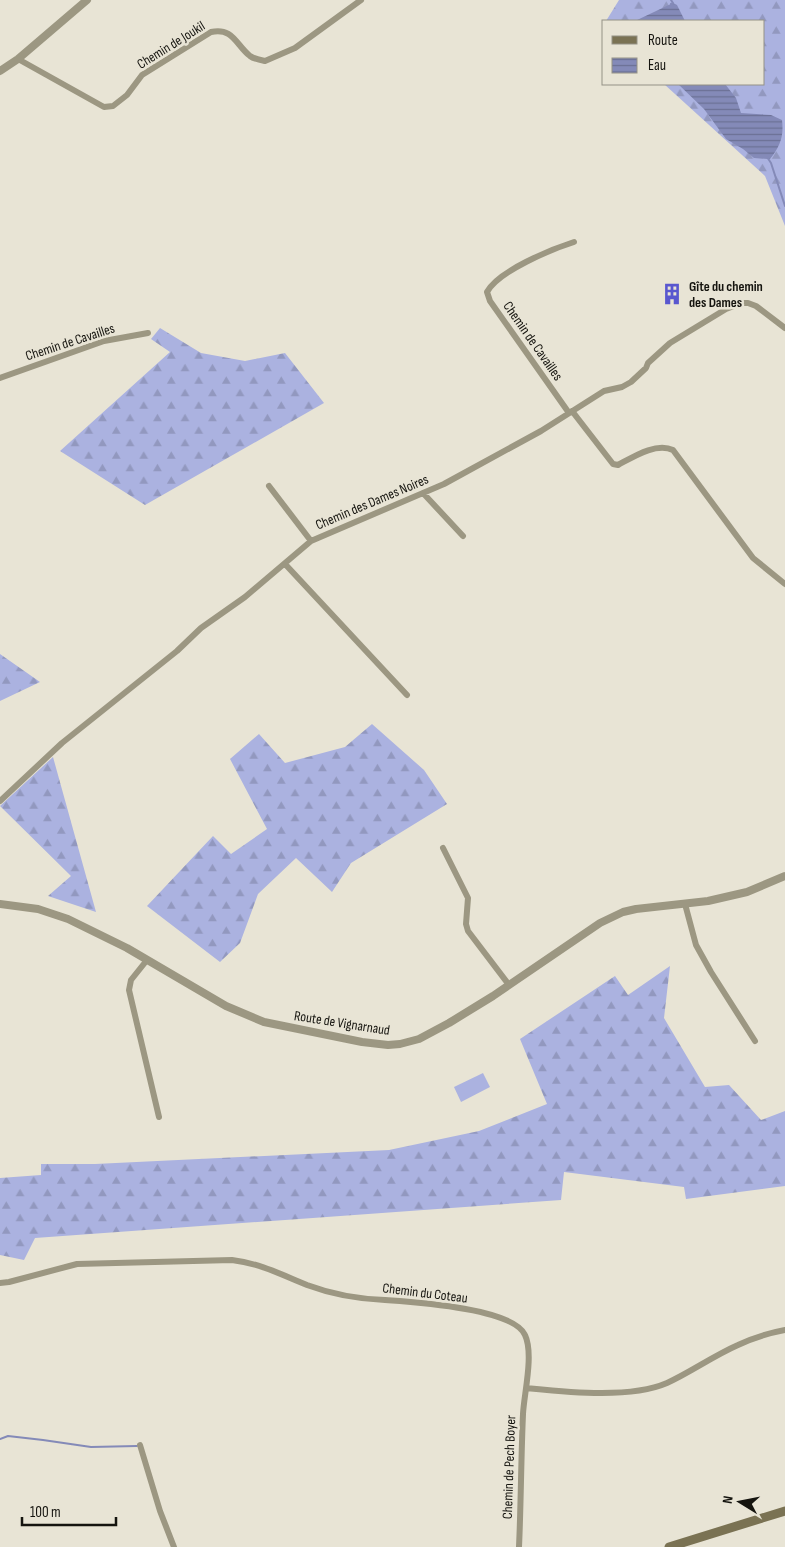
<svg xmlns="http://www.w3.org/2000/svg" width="785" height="1547" font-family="'Sofia Sans Condensed',sans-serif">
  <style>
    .grass { fill: #abb2e0 }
    .forest { fill: url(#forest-firs) }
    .water { fill: url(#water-rules) }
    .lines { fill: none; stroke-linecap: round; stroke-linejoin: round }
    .stream { stroke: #848ab8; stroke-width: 2 }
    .minor { stroke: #9c9782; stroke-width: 6 }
    .tertiary { stroke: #9c9782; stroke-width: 8 }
    .secondary { stroke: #7a7253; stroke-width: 9 }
    .labels { text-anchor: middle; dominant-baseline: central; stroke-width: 5; stroke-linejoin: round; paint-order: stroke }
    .street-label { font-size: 14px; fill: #15140f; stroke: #e8e4d5 }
    .poi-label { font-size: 14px; font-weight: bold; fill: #15140f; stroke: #e8e4d5; text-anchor: start }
  </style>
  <defs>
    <pattern id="forest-firs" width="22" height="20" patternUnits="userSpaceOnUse" patternTransform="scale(1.25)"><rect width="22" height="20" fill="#abb2e0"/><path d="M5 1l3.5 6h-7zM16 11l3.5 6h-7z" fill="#9298bf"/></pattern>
    <pattern id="water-rules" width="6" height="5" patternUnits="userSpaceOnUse" patternTransform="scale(1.25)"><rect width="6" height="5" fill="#848ab8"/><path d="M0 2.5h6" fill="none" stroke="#6b7094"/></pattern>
  </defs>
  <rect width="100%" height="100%" fill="#e8e4d5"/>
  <path class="grass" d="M 483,1073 L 490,1087 L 461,1102 L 454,1087 Z"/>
  <path class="forest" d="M 619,0 L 785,0 L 785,226 L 765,176 L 664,84 L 764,84 L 764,21 L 606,21 Z
    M 160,328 L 201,353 L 245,361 L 285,353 L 324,403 L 145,505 L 60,451 L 170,352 L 151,339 Z
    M 0,654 L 40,682 L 0,701 Z
    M 372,724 L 424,770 L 447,804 L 351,863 L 332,892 L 296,858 L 258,894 L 240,943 L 220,962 L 147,906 L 213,836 L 231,854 L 267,829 L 230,759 L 259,734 L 285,763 L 345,747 Z
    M 53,757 L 96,912 L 48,896 L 71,876 L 0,806 Z
    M 670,966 L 664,1018 L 705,1087 L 729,1085 L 761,1120 L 785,1111 L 785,1186 L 686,1199 L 684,1187 L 564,1172 L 561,1200 L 35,1238 L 24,1260 L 0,1255 L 0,1178 L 41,1175 L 41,1164 L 95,1164 L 389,1150 L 479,1131 L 547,1104 L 520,1039 L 615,976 L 628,995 Z"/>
  <path class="water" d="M 673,3 L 677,5 L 685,21 L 635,21 Z
    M 678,84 L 725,84 L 736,98 L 741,113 L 771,115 L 782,120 C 784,137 780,146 770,159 L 754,158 L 743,149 L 726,139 L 704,109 Z"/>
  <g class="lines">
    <path class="stream" d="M 671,0 L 673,3 L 671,4
      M 767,157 L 771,163 L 785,206
      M 0,1439 L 8,1436 L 43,1440 L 91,1447 L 137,1446"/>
    <path class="minor" d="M 18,59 L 104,107 L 113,106 L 127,95 L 142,75 L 211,32 C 233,27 236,45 250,56 C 254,59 260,60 265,61 L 295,48 L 361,0
      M 0,378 L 104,341 L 148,333
      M 572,411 L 613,464 L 618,465 C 633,457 656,442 673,450 L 753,558 L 785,584
      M 569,413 L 490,301 L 487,292 C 498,271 552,249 574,242
      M 269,486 L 311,541
      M 423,493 L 463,536
      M 285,564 L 407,695
      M 0,801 L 62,743 L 177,651 L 201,628 L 245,597 L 311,541 L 444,484 L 541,431 L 604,391 L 622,387 L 631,382 L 646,368 L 648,363 L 670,343 L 726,309 L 742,303 L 748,303 L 756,306 L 785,328
      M 443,848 L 468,898 L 466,924 L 468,931 L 509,985
      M 685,904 L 696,945 L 711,972 L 755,1041
      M 147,960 L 131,980 L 129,990 L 159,1117
      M 0,1283 L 9,1282 L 77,1264 L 232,1260 C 262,1264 280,1274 307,1285 C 331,1294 359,1299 385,1300 C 413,1302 513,1308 525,1335 C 534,1354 524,1394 523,1414 C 521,1459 521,1503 519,1547
      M 527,1388 C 567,1392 630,1399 667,1383 C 691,1372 713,1356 738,1345 C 753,1338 769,1333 785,1330
      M 140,1445 L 160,1511 L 174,1547"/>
    <path class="tertiary" d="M 0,71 L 18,59 L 87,0
      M 0,904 L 38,909 L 68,919 L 127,948 L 226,1006 L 264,1022 L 362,1042 L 388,1045 L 400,1044 L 419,1039 L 449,1023 L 493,996 L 600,923 L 623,912 L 636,909 L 708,901 L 747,892 L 785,876"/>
    <path class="secondary" d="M 669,1547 L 785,1511"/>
  </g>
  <defs>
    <g id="building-bare" transform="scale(1.725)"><path d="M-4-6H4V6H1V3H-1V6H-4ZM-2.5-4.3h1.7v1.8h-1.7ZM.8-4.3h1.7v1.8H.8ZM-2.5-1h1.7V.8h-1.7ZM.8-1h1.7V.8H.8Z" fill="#5957cf" stroke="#e8e4d5" stroke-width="2.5" paint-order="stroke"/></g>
  </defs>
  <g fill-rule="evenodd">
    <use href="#building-bare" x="672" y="294"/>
  </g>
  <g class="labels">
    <g class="street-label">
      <text transform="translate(171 45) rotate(-32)">Chemin de Joukil</text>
      <text transform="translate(533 341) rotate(55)">Chemin de Cavailles</text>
      <text transform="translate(70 342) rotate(-18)">Chemin de Cavailles</text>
      <text transform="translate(372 502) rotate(-23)">Chemin des Dames Noires</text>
      <text transform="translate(342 1023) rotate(9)">Route de Vignarnaud</text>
      <text transform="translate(425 1293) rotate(7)">Chemin du Coteau</text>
      <text transform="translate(509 1467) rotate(-88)">Chemin de Pech Boyer</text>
    </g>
    <g class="poi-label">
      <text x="689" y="286">Gîte du chemin<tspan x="689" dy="16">des Dames</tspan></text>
    </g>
  </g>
  <rect x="602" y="20" width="162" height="65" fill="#e8e4d5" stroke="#949186"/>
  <rect x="612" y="36" width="25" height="8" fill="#7a7253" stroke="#949186"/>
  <text x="648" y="45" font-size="15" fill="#15140f">Route</text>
  <rect x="612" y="58" width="25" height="15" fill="url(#water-rules)" stroke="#949186"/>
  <text x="648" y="70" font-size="15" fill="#15140f">Eau</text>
  <g transform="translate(740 1502) rotate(280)" stroke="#e8e4d5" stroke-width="4" paint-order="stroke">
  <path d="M0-4L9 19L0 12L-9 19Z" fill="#15140f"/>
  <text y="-8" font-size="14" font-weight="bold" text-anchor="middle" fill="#15140f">N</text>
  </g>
  <path d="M22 1517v8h94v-8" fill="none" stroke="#15140f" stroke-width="2.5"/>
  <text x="30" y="1517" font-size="15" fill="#15140f" stroke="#e8e4d5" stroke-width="4" paint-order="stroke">100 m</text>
</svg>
